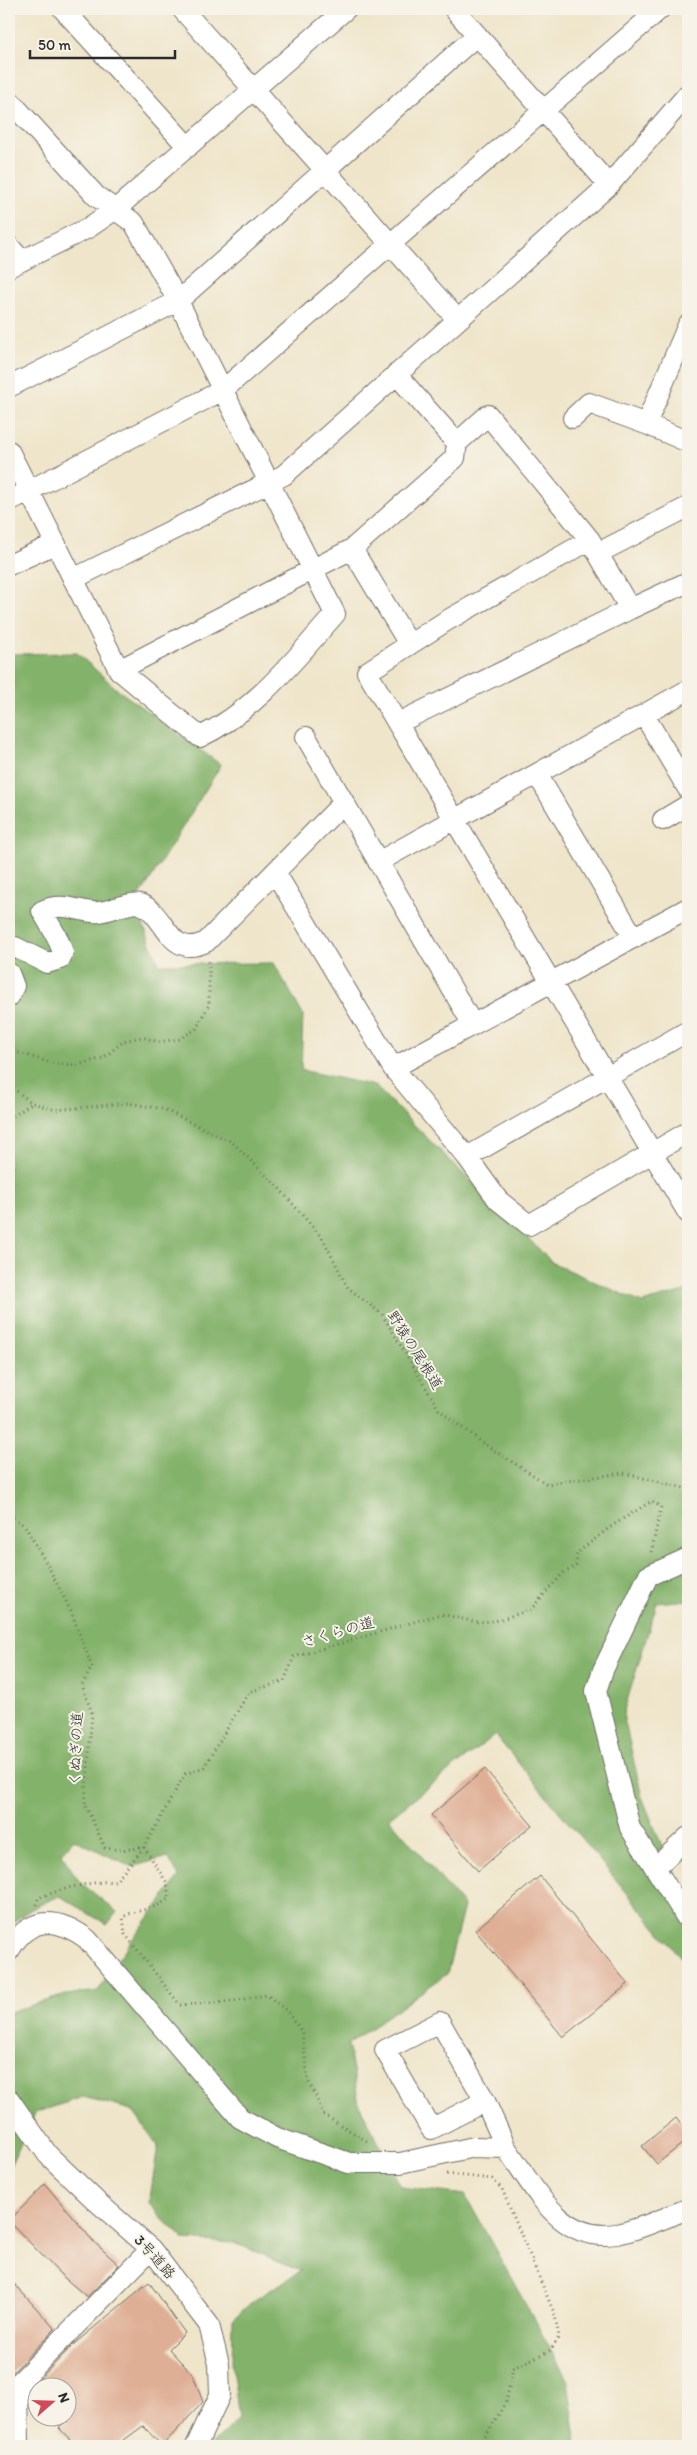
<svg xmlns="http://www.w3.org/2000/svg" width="697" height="2455" font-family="Itim,'Klee One',sans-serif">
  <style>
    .forest { fill: #83b26b; stroke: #576e4b }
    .building { fill: #dfaf95 }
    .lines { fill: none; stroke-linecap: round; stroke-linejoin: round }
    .minor-casing { stroke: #706c63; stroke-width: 22 }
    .path { stroke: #706c63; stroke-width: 3; stroke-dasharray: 1 4; stroke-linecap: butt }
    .minor { stroke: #fff; stroke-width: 20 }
    .labels { text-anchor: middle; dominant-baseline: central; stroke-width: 4; stroke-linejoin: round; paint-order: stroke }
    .street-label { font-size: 15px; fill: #2b2b2b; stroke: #f7f3e8 }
  </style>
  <rect width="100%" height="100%" fill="#f7f3e8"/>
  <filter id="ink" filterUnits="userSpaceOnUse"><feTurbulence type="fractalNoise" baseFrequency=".02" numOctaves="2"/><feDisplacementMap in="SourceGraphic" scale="10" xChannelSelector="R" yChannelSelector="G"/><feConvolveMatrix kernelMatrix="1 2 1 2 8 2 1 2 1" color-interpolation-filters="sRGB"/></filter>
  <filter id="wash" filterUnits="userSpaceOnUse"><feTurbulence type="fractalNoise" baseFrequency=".0096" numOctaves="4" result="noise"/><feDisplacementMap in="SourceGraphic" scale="20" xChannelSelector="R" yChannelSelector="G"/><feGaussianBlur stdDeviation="1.12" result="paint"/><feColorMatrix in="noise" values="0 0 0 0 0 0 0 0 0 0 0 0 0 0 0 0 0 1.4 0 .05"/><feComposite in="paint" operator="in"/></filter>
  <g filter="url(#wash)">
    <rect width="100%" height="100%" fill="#efe5ca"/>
    <path class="forest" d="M 77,653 L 118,690 L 221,765 L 135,904 L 159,964 L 274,963 L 303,1015 L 301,1070 L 375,1086 L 553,1263 L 642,1303 L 688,1290 L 688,1600 L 657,1603 L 623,1714 L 642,1797 L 688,1910 L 688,1966 L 495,1735 L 389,1818 L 464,1906 L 447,1974 L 348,2044 L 359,2104 L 401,2187 L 465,2195 L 568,2381 L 577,2446 L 210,2446 L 239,2418 L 232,2367 L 233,2319 L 253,2301 L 301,2271 L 235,2243 L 184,2240 L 149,2204 L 158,2146 L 132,2110 L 83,2097 L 35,2113 L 9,2168 L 9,2012 L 66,1995 L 98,1991 L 121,1955 L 179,1877 L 168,1857 L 131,1867 L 74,1839 L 61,1854 L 80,1882 L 117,1912 L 107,1925 L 60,1896 C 42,1903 22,1912 9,1927 L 9,654 Z"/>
    <g id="blocks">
      <path class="building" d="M 485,1769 L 532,1825 L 478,1871 L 431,1815 Z
        M 540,1876 L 628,1984 L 563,2037 L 475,1930 Z
        M 676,2118 L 688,2134 L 688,2139 L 657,2164 L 642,2146 Z
        M 45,2184 L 93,2241 L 119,2265 L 87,2297 L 61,2275 L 9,2221 Z
        M 9,2278 L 55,2329 L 9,2376 Z
        M 149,2282 L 185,2333 L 169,2349 L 193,2375 L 203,2402 L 162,2446 L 143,2426 L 116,2446 L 76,2446 L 59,2428 L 68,2421 L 68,2388 L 45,2388 L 38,2381 L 74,2344 Z"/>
    </g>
  </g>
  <g filter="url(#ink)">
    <use href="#blocks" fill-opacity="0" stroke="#706c63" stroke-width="1"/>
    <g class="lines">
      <g class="minor-casing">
        <path id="minor" d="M 63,9 L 188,147
          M 182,9 L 457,319
          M 454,9 L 609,185
          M 9,100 L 96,196 L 134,223 L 178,301 L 335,614 C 295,659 255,711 200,737 L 119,670 L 9,451
          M 9,246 L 22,261
          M 9,267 L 88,228 L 116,209 L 346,9
          M 688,325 L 646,424 L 688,442
          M 9,387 L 178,301 L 477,35
          M 573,418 L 589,403 L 646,424
          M 457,443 L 488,415 L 590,540 L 630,609 L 688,582
          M 9,501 L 223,390 L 660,9
          M 590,540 L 446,621 L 367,672 L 688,1213
          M 352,549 L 409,644
          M 598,553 L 688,507
          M 9,565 L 55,544
          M 73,579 L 284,475 L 609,185 L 688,94
          M 119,670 L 352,549 L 455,458 L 457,443 L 396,374
          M 644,715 L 688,789
          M 398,723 L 630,609
          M 306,737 L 473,1025
          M 537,774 L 634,938
          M 663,820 L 688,805
          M 378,862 L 688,690
          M 275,872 L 393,1068 L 688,908
          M 9,949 L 15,947 L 47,963 L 60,959 L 63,952 L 57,937 L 42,911 C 64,900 81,914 99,912 C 109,911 132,901 140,904 C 167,913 167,960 206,942 L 344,802
          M 9,973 L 14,986 L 9,997
          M 393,1068 L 467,1157 L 688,1031
          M 467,1157 L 498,1200 L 529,1225 L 688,1132
          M 688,1558 L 648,1576 L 603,1670 L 596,1691 L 630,1828 L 688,1920
          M 655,1868 L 688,1837
          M 9,1951 C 29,1915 57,1917 87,1939 L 240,2118 L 277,2138 L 349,2163 L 400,2163 L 474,2147 L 506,2148 C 535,2187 559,2243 616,2234 C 640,2230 665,2217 688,2209
          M 9,2099 L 48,2155 L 95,2200 L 151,2249 L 209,2325 L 219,2364 L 220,2395 L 196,2446
          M 485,2101 L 431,2129 L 385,2050 L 440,2022 L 485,2101 L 506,2148
          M 18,2383 L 19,2446
          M 9,2393 L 151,2249"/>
      </g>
      <path class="path" d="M 9,1050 L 55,1064 L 77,1065 L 103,1058 L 124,1041 L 142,1037 L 159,1042 L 179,1039 L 196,1029 L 209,1005 L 209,960
        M 9,1085 L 32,1103 L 56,1110 L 128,1103 L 163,1109 L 232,1142 L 278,1187 L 323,1239 L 348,1288 L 382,1314 L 439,1410 L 484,1444 L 547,1484 L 623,1473 L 688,1489
        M 9,1119 L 32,1103
        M 9,1515 L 25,1526 L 49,1568 L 71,1611 L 92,1667 L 82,1685 L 92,1713 L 85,1804 L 105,1848 L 122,1850 L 144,1847
        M 144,1847 L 167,1883 L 169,1898 C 154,1911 140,1908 123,1917 L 125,1934 L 180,2005 L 227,2002 L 267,1995 L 287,2011 L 302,2032 L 308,2080 L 324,2115 L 370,2143
        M 37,1905 L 38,1898 C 64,1888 88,1882 116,1881 L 144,1847 L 185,1774 L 204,1767 L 249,1692 L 284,1681 L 294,1657 L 441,1614 L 476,1622 L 495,1621 L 530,1610 L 563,1573 L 576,1566 L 577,1553 L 613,1525 L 652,1501 L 661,1507 L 651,1553
        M 447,2174 L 492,2179 L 502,2189 L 555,2315 L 559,2337 L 551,2350 L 513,2368 L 506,2402 L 482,2442 L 471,2446"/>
      <use href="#minor" class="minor"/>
    </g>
  </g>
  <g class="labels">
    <g class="street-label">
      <text transform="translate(415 1350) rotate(58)">野猿の尾根道</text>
      <text transform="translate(338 1632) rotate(-16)">さくらの道</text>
      <text transform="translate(76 1749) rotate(-88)">くぬぎの道</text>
      <text transform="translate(155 2257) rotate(48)">3号道路</text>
    </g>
  </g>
  <rect width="697" height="2455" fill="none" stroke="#f7f3e8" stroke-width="30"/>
  <g transform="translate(52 2402) rotate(70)"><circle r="24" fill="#f7f3e8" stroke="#a5a39c"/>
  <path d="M0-4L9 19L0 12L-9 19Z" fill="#d1495b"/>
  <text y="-8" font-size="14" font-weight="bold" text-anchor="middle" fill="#2b2b2b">N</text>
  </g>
  <path d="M30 50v8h145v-8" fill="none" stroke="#2b2b2b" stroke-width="2.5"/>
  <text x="38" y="50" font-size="15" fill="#2b2b2b" stroke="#f7f3e8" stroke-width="4" paint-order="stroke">50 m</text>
</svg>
